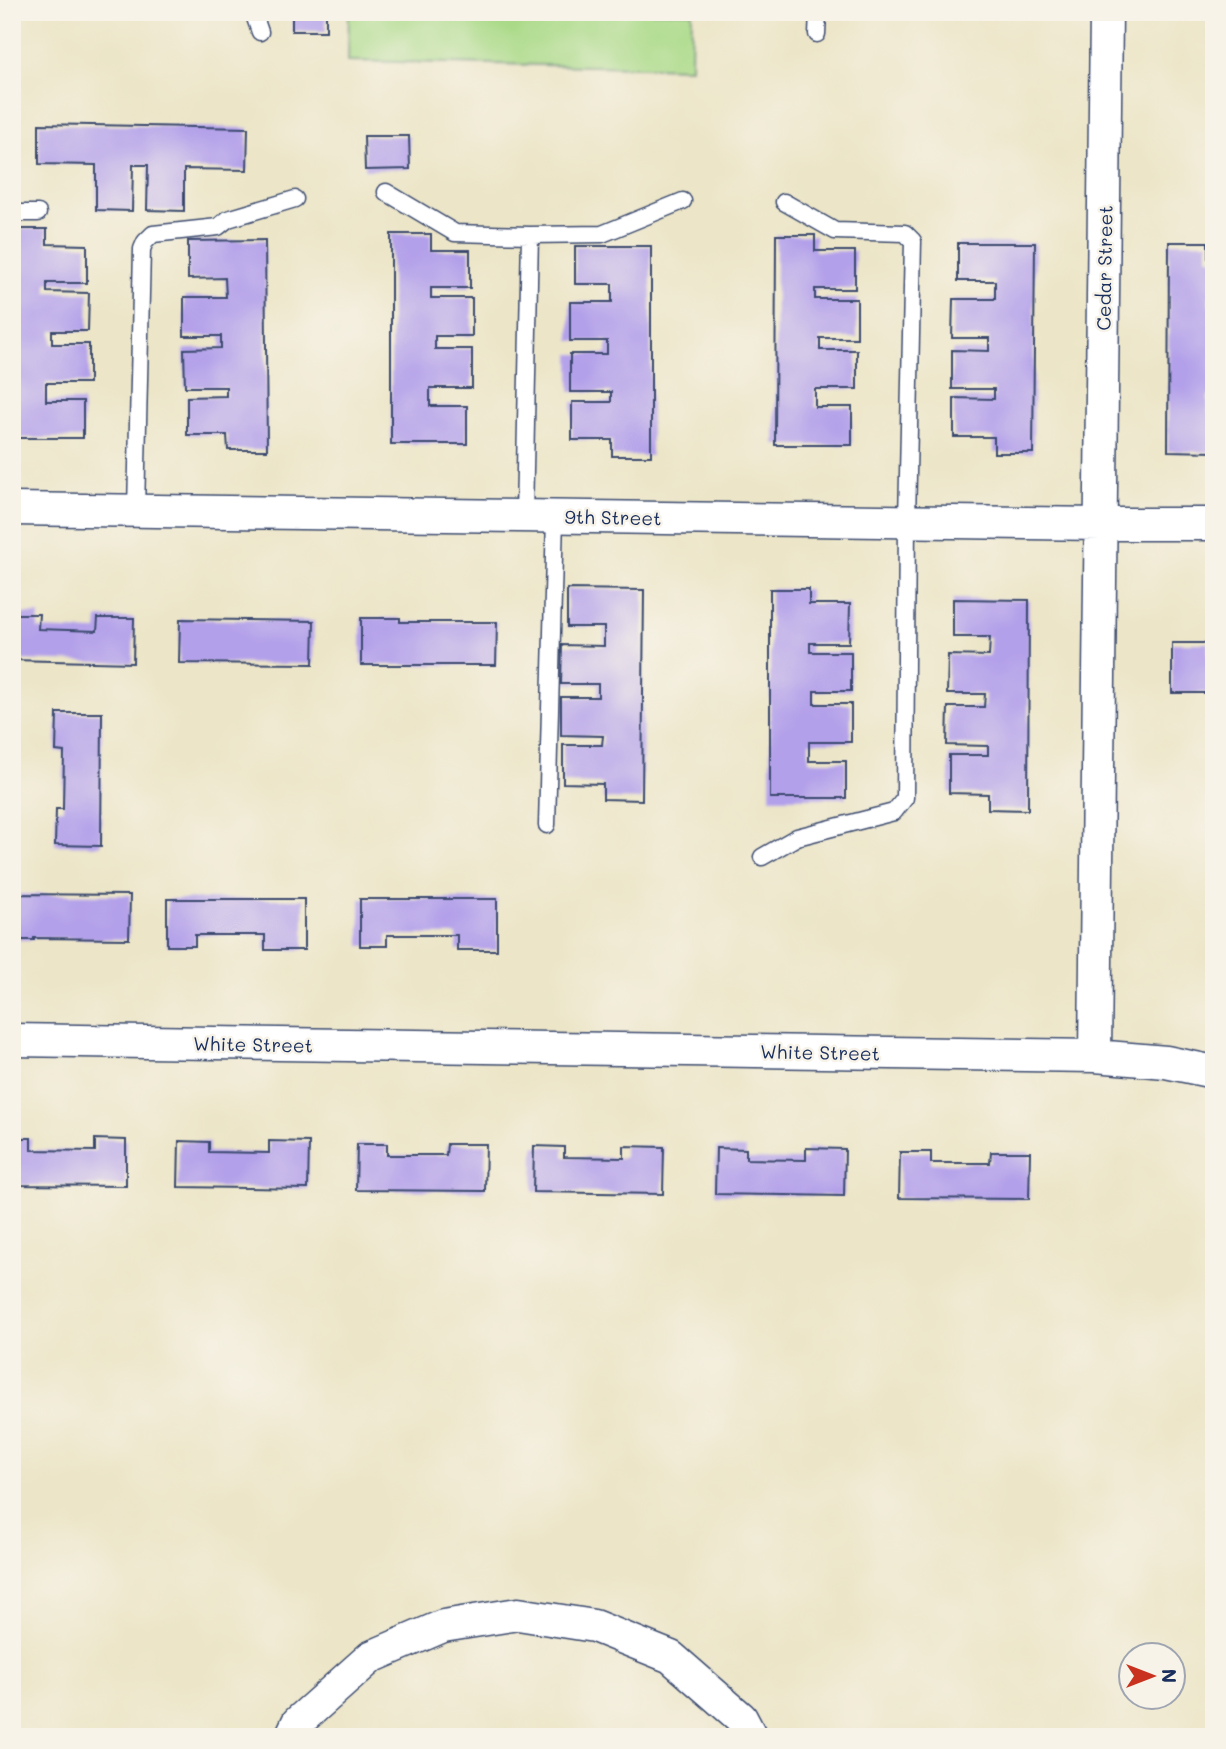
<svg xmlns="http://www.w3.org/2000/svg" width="1226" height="1749" font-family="Mali,sans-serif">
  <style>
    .green { fill: #aada88; stroke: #628473; stroke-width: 2 }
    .building { fill: #b3a0ea }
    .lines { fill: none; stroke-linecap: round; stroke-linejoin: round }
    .lane-casing { stroke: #3a4a6e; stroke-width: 19 }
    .street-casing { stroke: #3a4a6e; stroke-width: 35 }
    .lane { stroke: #fff; stroke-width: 16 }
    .street { stroke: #fff; stroke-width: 32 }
    .labels { text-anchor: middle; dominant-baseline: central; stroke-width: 5; stroke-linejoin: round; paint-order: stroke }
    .street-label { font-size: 19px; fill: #1b2f5e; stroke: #f7f3e8 }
  </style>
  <rect width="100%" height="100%" fill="#f7f3e8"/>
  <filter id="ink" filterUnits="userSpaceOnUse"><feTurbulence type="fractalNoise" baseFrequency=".0143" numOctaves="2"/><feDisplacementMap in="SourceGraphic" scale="14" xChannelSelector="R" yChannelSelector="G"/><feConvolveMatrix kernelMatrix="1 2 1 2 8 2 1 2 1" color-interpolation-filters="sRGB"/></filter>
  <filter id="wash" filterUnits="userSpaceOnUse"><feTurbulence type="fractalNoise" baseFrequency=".00686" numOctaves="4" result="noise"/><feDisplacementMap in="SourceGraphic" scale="28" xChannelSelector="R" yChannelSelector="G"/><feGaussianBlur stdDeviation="1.57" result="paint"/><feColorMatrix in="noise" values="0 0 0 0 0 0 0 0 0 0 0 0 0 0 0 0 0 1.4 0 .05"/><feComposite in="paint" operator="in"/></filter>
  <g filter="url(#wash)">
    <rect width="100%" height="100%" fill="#ece5c7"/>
    <path class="green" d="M 349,12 L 692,12 L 691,68 L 348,61 Z"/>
    <g id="blocks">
      <path class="building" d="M 292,12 L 326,12 L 326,31 L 292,31 Z
        M 1165,12 L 1214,12 L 1214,18 L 1165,18 Z
        M 39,124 L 248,128 L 247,170 L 184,169 L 184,211 L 147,210 L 148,165 L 133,165 L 132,211 L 96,210 L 96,165 L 39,164 Z
        M 364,136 L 409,136 L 410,169 L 365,170 Z
        M 12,229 L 47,229 L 47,244 L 87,245 L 87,283 L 47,283 L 47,292 L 89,293 L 88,331 L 52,331 L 52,344 L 89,344 L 89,383 L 46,383 L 46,401 L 83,401 L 83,438 L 12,438 Z
        M 391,234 L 431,234 L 431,250 L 470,250 L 470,288 L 431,288 L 431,298 L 472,298 L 472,336 L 435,336 L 435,349 L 472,349 L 472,388 L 430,388 L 430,406 L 467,406 L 467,444 L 391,444 Z
        M 776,235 L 815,235 L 815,251 L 855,251 L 855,289 L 815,289 L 815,299 L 857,299 L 857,338 L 820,338 L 820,350 L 857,350 L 857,389 L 815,389 L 815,407 L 852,407 L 852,445 L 775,445 Z
        M 265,240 L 267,450 L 228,450 L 227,435 L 187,435 L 187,397 L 226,396 L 226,387 L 185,387 L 184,349 L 221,348 L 221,336 L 184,336 L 184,297 L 226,297 L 225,278 L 188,279 L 188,241 Z
        M 1169,242 L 1208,242 L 1208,258 L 1214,258 L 1214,296 L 1209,296 L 1209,306 L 1214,306 L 1214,396 L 1208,396 L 1208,414 L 1214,414 L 1214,452 L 1168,451 Z
        M 958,243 L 1035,243 L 1033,453 L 994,453 L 994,437 L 954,437 L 954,398 L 994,399 L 994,389 L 952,389 L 952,350 L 989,351 L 989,338 L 952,338 L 953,299 L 995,299 L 995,281 L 958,281 Z
        M 575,246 L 651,246 L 651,456 L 612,456 L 612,440 L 572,440 L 572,402 L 611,402 L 611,392 L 570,392 L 570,354 L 607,354 L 607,341 L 570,341 L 570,302 L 612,302 L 612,284 L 575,284 Z
        M 567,589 L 644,590 L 642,800 L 603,799 L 603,784 L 563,783 L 563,745 L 602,745 L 603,736 L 561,735 L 561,697 L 598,697 L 598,684 L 561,684 L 562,645 L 604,646 L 604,627 L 567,627 Z
        M 770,589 L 809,589 L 809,604 L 850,604 L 849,643 L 810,643 L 810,652 L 851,652 L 851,691 L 814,691 L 814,704 L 851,704 L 851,742 L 809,742 L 809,761 L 846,761 L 846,798 L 770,798 Z
        M 953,599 L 1029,600 L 1028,810 L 988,809 L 988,794 L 949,793 L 949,755 L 988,755 L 988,746 L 947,745 L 948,707 L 984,707 L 985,694 L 947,694 L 948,655 L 989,656 L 990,637 L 953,637 Z
        M 12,614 L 39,614 L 38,629 L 97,631 L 98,618 L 134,618 L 133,663 L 12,660 Z
        M 361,618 L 400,618 L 400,622 L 497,622 L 496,665 L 361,665 Z
        M 180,619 L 314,621 L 313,664 L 179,663 Z
        M 1172,643 L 1208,643 L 1208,658 L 1214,658 L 1214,693 L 1172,693 Z
        M 57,713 L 102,713 L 101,846 L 55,845 L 56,809 L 63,809 L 64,752 L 56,751 Z
        M 12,894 L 130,895 L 129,939 L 34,938 L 34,940 L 12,940 Z
        M 167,899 L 304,899 L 304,950 L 265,950 L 265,935 L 195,935 L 195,946 L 167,946 Z
        M 360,899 L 497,899 L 497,950 L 457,950 L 457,935 L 387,935 L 387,946 L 360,946 Z
        M 12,1138 L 31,1138 L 31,1150 L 95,1151 L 95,1139 L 126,1140 L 126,1186 L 12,1185 Z
        M 179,1141 L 209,1142 L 209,1152 L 269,1153 L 269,1141 L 309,1142 L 308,1189 L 178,1187 Z
        M 357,1144 L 387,1144 L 387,1155 L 446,1155 L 447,1144 L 486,1144 L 485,1191 L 356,1190 Z
        M 534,1146 L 564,1147 L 564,1157 L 624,1158 L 624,1146 L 664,1147 L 663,1194 L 533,1192 Z
        M 716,1148 L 746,1149 L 746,1159 L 806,1160 L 806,1148 L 845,1149 L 844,1196 L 715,1194 Z
        M 900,1152 L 931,1152 L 931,1163 L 990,1163 L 991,1152 L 1030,1152 L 1029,1199 L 899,1198 Z"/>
    </g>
  </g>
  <g filter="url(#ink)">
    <use href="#blocks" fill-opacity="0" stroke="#3a4a6e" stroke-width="2"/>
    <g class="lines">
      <g class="lane-casing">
        <path id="lane" d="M 253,12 L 260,32
          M 817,34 L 818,12
          M 386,192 L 455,233 L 530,235 L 524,516
          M 12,213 L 38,213
          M 530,235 L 602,234 L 683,201
          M 136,510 L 142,249 L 145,242 L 153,234 L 218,227 L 228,219 L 295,199
          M 547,825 L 555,517
          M 762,857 L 797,837 L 894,812 L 905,798 L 907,521 L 913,241 L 905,233 L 835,231 L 784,202"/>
      </g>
      <g class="street-casing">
        <path id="street" d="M 12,509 L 1101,524 L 1214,524
          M 12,1040 L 1095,1056 L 1106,12
          M 1095,1056 L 1166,1062 L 1214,1072
          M 291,1737 L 298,1722 L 371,1657 L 443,1626 L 518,1614 L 594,1626 L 671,1657 L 741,1718 L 751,1737"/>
      </g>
      <use href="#lane" class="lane"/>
      <use href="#street" class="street"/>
    </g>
  </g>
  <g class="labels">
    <g class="street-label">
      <text transform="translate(1104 268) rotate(-89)">Cedar Street</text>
      <text transform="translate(613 517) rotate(1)">9th Street</text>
      <text transform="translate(253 1044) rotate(1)">White Street</text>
      <text transform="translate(820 1052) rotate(1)">White Street</text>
    </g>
  </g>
  <rect width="1226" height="1749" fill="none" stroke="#f7f3e8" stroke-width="42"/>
  <g transform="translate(1152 1676) rotate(90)"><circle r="33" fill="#f7f3e8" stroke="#9fa5b1" stroke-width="2"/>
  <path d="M0-5L12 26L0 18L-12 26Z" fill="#c8321e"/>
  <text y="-10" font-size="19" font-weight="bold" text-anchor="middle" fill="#1b2f5e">N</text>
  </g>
</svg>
